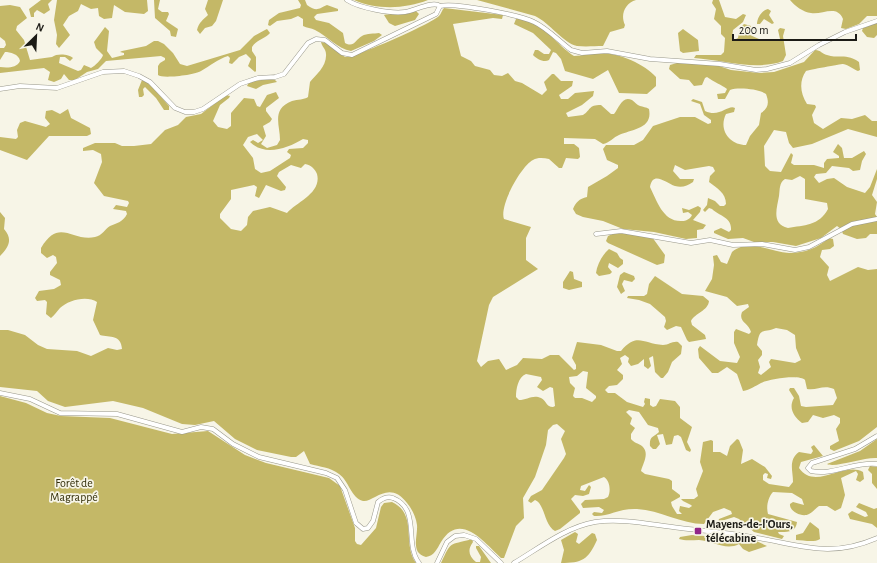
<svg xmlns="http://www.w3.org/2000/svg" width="877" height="563" font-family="'Alegreya Sans',sans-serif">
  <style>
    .forest { fill: #c4b867; fill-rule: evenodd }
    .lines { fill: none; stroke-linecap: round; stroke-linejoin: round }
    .minor-casing { stroke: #99988b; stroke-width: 5 }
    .minor { stroke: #fff; stroke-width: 4 }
    .poi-dot { fill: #912588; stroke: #f7f5e7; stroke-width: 1.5 }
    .labels { text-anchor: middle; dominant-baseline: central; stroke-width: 3.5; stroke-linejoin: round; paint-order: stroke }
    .park-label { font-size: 12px; fill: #332e09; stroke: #f7f5e7 }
    .poi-label { font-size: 12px; font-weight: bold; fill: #1c1b16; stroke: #f7f5e7; text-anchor: start }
  </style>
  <rect width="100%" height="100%" fill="#f7f5e7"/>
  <path class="forest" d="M 41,0 L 52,0 L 48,4 L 50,10 L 44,14 L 37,10 L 34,13 L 34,17 L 31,17 L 29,9 Z
    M 57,0 L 147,0 L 148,11 L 144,14 L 125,12 L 114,5 L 112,18 L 104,19 L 99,16 L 98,8 L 91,9 L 81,4 L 78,11 L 69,16 L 63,25 L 70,35 L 59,48 L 56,44 L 57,35 L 54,20 Z
    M 154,0 L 160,0 L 158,9 L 162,12 L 168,12 L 169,14 L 166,21 L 178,29 L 176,37 L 171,36 L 170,31 L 155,18 Z
    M 208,0 L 223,0 L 216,21 L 212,26 L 205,28 L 200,34 L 197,30 C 199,22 203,20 208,15 L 205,9 Z
    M 298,0 L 305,0 L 307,5 C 317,12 318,9 327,5 L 338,9 L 338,11 L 317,14 L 314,17 L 316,20 L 329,23 L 343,33 L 345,43 C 354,48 355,40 362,36 C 367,33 374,34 379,33 L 382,35 L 374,41 L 351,51 C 338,49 327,36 315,30 C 311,28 307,28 303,26 L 303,19 L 298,16 L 291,19 L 277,21 L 270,26 L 268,25 L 269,20 L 279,13 L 300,8 L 301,5 Z
    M 354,0 L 428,0 C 405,9 377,10 354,0 Z
    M 477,0 L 636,0 C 625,3 620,15 625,25 L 624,28 L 610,32 L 603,46 C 595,46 586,47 577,46 C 563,43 550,23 535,16 Z
    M 713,0 L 719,0 L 725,17 L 736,19 L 743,14 L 746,15 L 743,22 L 733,30 L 732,37 L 734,40 L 738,38 L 740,28 L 744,24 L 751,26 L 750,35 L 759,39 L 780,39 L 778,30 L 780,28 L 785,29 L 783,36 L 786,55 L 783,61 C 757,71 722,60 694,58 L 696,55 L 721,55 L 724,52 L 725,38 L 721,34 L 721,26 L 714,19 L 716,9 L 712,3 Z
    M 790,0 L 877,0 L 877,16 L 867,16 L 859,24 L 846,29 L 841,28 L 843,19 C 837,4 822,15 811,13 C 803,12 795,6 790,0 Z
    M 10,5 L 20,7 L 27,18 L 17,26 L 16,30 L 24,40 L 30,60 L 52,57 C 57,53 69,54 73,58 L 70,61 L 65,57 L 60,57 L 59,63 L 78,71 L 81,70 L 84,65 L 91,68 C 95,66 102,59 103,55 L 96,48 L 94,42 L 105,27 L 109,31 L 107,51 L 112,58 L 124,55 L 124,53 L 120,52 L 122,51 L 146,46 L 154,41 L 158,41 L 164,44 L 173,53 L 180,64 L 187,66 L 240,50 L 254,36 L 265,30 L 267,29 L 270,33 C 265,39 256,40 252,47 L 252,51 L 256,57 L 256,71 L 255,72 L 248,66 L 251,59 L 246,54 L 239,57 L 232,64 L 229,63 L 230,58 L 228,56 C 218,59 210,66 201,71 C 195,75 162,79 158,75 L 158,66 L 160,63 L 165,60 L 165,58 L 161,56 L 106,61 L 98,69 L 87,72 L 75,80 L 69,80 L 64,74 L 61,79 L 54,82 L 48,80 L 50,72 L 44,68 L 0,73 L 0,67 C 7,68 17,68 20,61 C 19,54 10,52 5,52 L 0,60 L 0,48 L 4,48 L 6,45 L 5,41 L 0,37 L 0,6 Z
    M 444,8 L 503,15 L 502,19 L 493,18 L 453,24 L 461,56 L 471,61 L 475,66 L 490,70 L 494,75 L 502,76 L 508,73 L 515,81 L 522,83 L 542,95 L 547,90 L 544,82 L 552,74 L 554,74 L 561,81 L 573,81 L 572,86 L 559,95 L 561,99 L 568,99 L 575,93 L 594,91 L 593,96 L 582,105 L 566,113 L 568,117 L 583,115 C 591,110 588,105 601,105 L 611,114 L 614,114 C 619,108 622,95 632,100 C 635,102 637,105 640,106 C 643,107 646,107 649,109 C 653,129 632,129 619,135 C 614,137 609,143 603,144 L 595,139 L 564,138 L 564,144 L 574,144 L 579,148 L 580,157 L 578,159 L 566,158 L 562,168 L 559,168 L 549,159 C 544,158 538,157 533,160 C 521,166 499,206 504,219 L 531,227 L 526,238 L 526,260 L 538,269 L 493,297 L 489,305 L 477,361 L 481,367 L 488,361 L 499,359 L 506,370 L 517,365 L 523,358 L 542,359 L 550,355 L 559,355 L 574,370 L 576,369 L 576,365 L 572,358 L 577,342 L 601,345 L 617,351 L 621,351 C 637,332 643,344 663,345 C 669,345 672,341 678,342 L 682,346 L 681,354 L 672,362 L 668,372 L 663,378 L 661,378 L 655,372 L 653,356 L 649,358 L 651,366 L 648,369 L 644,366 L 644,359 L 638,364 L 631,366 L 628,362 L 629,358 L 625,355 L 620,358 L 622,364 L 617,370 L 623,375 L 623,379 L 617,385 L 609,386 L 605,390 L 608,393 L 615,393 L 627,402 L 643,407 L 645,404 L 644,402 L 645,398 L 650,399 L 650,405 L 653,407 L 656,406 L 660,399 L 675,401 L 680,407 L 680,418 L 692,427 L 687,442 L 691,450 L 690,452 L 686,450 L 681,437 L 678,435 L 674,436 L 672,444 L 666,445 L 663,434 L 657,435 L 660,444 L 656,449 L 653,449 L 650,446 C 649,436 654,437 659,432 L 658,428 L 648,425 L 639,412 L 629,410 L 626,412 L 632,418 L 630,424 L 635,428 L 631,434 L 631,439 C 634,443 638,443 642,446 C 650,453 643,463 641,471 L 645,474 L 669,479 L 672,481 L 672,489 L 680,495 L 680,497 L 671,502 L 672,506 L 677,514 L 682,514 L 679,511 L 680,506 L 689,508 L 692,506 L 691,505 L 683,501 L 681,499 L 694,499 L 698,496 L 696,489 L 703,471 L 700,462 L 703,442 L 711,440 L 713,441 L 713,452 L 720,452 L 727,456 L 730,446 L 737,439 L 739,440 L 743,450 L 741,464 L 752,459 L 765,467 L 772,476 L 771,479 L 767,478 L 768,474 L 765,473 L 763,475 L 763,480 L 769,484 L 789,487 L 793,482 C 793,471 788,460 799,452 L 811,454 L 813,451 L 811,447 L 814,445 L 823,456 L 801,462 L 799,468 C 815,491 844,461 863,472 L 864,479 L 860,482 L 856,480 L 858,474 L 856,471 L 841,478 L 845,495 L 841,508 L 835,511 L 827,506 L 819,506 C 816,508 813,512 809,514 C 802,518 789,511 790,504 L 793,502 L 804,505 L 802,499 L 792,493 L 773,492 C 768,497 766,507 768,514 L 797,522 C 796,533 786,532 778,532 L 779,534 L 784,536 L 782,539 L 754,532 L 739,519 L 734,517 L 718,522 L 719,519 L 732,514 L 731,511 L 724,508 L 713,512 L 704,524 C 681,524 660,510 637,509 C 619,508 608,517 594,516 L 592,514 L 594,512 L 602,513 L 604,510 L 599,507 L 583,508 L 581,504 L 585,500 L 604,499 L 608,497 C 611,491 610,481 604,477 L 581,486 L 580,490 L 585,491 L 589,485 L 591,487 L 589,494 L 583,496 L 575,495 L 571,499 L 580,511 L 580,513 L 560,529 L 555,531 C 544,525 545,504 535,500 L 531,503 L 528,501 L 531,496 L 542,490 L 564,458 L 566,454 L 561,439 L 565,431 L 557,424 L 553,425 L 548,430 L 546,445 L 535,477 L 523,498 L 524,518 L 516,526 L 504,558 L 501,558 C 484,542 460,511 441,542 C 437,549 434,556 426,557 C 410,553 418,536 417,525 C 416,517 412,509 407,503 C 389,479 373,503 363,501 C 351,498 349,481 339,474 C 330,467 320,467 310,464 L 304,451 L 296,457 L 291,457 L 257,450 L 235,439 L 214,421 L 195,425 L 182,424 L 143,408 L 113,401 L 65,407 L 48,401 L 37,391 L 0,387 L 0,330 L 8,330 L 25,335 L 38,345 L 47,349 L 77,351 L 91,356 L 108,348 L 117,350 L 122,349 C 121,334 110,338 100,335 L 93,320 L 97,302 C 87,295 68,300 60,308 C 57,311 55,315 51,318 L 46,314 L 47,302 L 45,300 L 37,301 L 35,298 L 39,291 L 54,289 L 61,285 L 60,280 L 50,275 L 50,272 L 57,263 L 56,257 L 53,255 L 47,258 L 41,253 L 41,248 C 59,217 72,242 95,237 C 102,236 105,229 110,226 C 117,223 123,222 127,214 L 126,211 L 113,209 L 116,205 L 127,207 L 129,203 L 128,201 L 104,196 L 94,183 L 102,162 L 101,154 L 93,150 L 83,151 L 83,148 L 95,143 L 115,143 L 122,146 L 134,146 L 151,144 L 165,130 L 178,125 L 186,117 L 201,114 L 226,95 L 230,96 L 229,98 L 220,105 L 213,121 L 218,127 L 227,129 L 231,126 L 231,113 L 244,98 L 254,99 L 257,106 L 260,107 L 267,95 L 276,92 L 279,98 L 266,108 L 266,111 L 272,119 L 270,122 L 263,126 L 266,136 L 261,144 L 267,148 L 277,145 L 280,140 C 280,125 271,109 292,101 C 298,99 304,100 308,97 L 310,82 C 316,75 327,66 326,54 C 326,49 322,47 321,42 L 326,43 L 345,57 C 354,58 431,24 439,16 C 441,14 442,10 444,8 ZM 257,134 L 263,140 L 258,143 L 253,140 L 250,142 C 265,157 288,148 303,139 L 308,140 L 308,143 L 303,148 L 289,149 L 287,152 L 291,155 L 290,158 L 270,171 L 261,173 L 255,169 L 253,158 L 243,145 L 248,137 ZM 305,164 C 311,165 315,169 317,174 C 322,193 297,202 287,213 L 270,207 L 253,211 L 248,217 L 247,225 L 241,231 L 231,229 L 220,218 L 220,214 L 231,199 L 231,190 L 254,185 L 257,187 L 255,196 L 259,198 L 266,185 L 281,191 L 285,190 L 286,187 L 277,176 L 279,172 L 291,165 L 301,168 ZM 583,371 L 588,372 L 586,388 L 596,396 L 596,398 L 592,402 L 582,398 L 575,398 L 573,396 L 575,388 L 570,383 L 569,377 L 577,376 ZM 526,374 L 541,377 L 542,380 L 537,387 L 543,391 L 550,387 L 553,388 L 555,406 L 553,407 C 546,407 547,401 541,398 C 533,394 527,400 519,400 L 516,397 C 516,389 518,377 526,374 Z
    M 768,9 L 771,11 L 769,15 L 774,23 L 772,24 L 764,19 L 760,24 L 757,24 C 757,18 762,10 768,9 Z
    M 416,11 L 419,14 L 415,20 L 395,26 L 389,23 L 384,15 C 387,14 409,13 416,11 Z
    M 516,19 C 539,16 557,46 574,56 C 583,56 591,53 599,53 C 617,52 645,64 656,77 L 656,86 L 647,94 L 619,93 L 608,70 L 593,79 L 565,71 L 561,59 L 556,53 L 553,52 L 549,60 C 544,63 537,59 533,55 L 535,50 L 538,50 L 544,54 L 549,54 L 551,50 L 533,33 L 514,24 Z
    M 877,23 L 877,35 L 874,38 L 867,37 L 862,31 L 863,28 Z
    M 683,29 L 698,40 L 699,51 L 683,53 L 680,51 L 678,33 Z
    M 815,50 C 821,50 822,54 827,55 C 840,59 845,53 859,62 L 860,70 L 858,71 C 853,69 849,65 843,64 C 841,64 808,70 806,71 C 799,81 800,93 807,104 L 815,105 L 816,107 L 812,115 L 814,123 L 823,129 L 841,118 L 852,119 L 865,115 L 872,121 L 877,121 L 877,137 L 848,129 L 812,144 L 793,148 L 789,143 L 786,132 L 774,130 L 764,146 L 765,166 L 770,171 L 781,172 L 791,153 L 793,155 L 791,163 L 794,165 L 814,165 L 824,168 L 824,163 L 827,159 L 839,158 L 839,156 L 833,152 L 838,144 L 842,148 L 844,158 L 852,158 L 864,151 L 866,154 L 862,161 L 860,170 L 853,171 L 849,168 L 832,166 L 826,173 L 816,174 L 814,177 L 819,183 L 827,179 L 834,178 L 847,187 L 865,193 L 870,187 L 877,169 L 877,179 L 872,195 L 877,202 L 875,214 L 877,217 L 877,234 L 870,234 L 866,238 L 857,239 L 843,234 L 841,229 L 837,226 L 821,238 L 796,246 L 773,242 L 754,242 L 743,238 L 728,239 L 714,233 L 714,231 L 721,228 L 729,232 L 731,230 C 732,217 719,216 712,209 L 709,208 L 705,212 L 703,210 L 707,205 L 708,198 L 715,201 L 720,206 L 724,206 L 726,204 C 726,193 717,188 709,182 L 710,176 L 715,171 L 713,167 L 709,166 L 685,170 L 675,165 L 673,171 L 680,179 L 694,179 L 693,182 C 687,186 682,188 675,186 C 666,183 653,170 650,187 C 657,201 663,222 682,221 C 686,221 690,219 692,215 L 688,212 L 683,213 L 682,208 L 689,210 L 698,206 L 701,208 L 700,212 L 693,220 L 706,225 L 703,229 L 697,230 L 697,238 L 686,239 L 654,232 L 623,229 L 603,221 L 583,217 L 576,214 L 573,209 C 576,202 579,199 587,197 L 588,187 L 607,176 L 618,168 L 618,165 L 607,160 L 603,149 L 606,145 L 634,145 L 643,140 L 653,126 L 680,117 L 695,117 L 708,124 L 711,123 L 711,120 L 704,115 L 700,104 L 691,101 L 693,99 L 702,102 L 705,111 C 720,118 728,104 735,108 L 734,112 L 726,114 C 718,130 730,145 746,145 L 750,136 L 759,125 L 761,113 C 769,108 769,102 766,94 C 759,89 738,87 730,90 L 725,99 L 718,99 L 717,94 L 725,93 L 727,89 C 722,85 714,82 707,77 L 705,78 L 702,85 L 694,86 L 689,80 L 680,79 L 669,69 L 670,65 L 677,63 L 716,65 L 731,70 L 759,73 L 774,72 L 804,62 ZM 800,176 L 805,179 L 805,199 L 827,203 L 828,209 C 819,226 804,225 788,228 C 771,224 777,208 779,196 C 780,189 779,183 785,179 L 792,180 Z
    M 267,79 L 275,80 L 277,82 L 263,85 L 256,89 L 247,86 L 249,82 Z
    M 142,80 L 148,82 L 169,106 L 169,110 L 164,110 L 156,98 L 145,87 L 143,89 L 144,95 L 142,97 L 139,97 L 138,90 Z
    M 68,109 L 71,118 L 90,128 L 91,134 L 87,136 L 49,136 L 27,160 L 0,150 L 0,137 L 16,139 L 18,137 L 17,130 L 20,123 L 25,121 L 46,127 L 50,124 L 45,118 L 46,111 L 52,110 L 60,114 Z
    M 0,212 L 5,218 L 4,229 C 13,239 9,247 0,256 Z
    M 617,232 L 652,237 L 665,255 L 664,263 L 657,265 L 608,243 L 606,241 L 608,236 Z
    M 829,238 L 833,239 L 834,246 L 830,249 L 822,250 L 820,257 L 829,267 L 827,275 L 830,281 L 858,267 L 868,270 L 877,269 L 877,427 L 859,441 L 834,451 L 830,449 L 830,446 L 839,441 L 836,429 L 840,423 L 840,418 L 834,415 L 823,418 L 813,415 L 808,422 L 802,423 C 794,417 788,408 794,398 L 789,390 L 790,388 L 794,388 L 799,396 L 801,406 L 806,407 L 833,405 L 837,398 L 834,389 C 823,384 817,391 807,389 L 805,380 C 800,374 768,379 761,383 C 755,386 750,390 743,391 L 737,374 L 727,367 L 718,373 L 712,373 L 699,358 L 698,349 L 700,346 L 720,361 L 737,363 L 740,357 L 734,343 L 734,332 L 736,329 L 749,334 L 751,332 C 749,323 738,322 742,312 L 749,307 L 748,304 L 737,306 L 727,297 L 705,291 L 712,279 L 714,265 L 713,256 L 717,255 L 721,262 L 727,264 L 732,252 C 749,238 771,252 789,253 C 805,253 817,248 829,238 ZM 776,328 L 787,330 L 795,335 L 796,348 L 801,360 L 795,363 L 771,359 L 769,362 L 771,367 L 761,375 L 758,373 L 760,367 L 758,360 L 762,355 L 762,351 L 757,345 C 760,326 762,334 776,328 Z
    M 609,249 L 617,253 L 620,258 L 623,260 L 623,264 L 618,268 L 609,263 L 608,267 L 612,272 L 610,274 L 599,276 L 596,273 C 597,265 602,255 609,249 Z
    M 570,271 L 573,272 L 574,279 L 582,282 L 582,287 L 569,290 L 563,288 L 563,282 Z
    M 624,272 L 634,276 L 635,279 L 632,282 L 624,280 L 622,284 L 625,291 L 621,294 L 617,287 L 620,275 Z
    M 655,276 L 682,294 L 703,296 L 709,301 C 708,311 695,313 691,321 L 692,325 L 705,335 L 706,339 L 689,342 L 687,340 L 681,327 L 676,326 L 667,330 L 664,327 L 666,321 L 665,317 L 650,304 L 639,300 L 627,298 L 628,296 L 644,296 L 647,294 L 649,284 Z
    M 0,396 L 26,403 L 47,413 L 61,416 L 110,418 L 172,434 L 208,431 L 245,455 L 266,463 L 329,478 L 340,486 L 355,528 L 355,541 L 357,544 L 361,545 L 376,528 L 381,507 L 384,503 L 392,502 C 418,514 402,544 416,563 L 0,563 Z
    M 877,439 L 877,458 C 864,457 835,468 827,464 L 860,451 Z
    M 870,466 L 877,467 L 877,489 L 872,483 L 872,474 L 868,470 Z
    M 859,503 L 874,509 L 877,508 L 877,528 L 872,524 L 850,519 L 848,514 L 852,511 L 865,517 L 868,516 L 866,512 L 856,507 Z
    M 810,522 L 819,529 L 820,539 C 814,543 803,540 796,540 L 796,535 L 803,533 Z
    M 575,532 L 578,534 L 576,542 L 579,544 L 592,533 L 595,534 L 597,540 C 588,560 582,563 561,563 L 564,550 L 561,540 Z
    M 692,535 L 754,540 L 767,546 L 749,552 L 743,549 L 739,544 C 726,551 713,541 699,540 C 692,540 685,541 679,539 L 680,537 Z
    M 472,539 L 473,542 C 467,550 469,556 476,562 L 480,562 L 481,557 L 476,548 L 476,546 L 479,546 L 491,563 L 441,563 C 452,540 448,546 472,539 Z"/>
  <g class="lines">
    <g class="minor-casing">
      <path id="minor" d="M 347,0 C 359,8 391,14 405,12 C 414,11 433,0 440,6
        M 440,6 C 454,2 520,15 534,22 C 547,28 559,41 571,50 L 582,53 L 607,51 L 650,59 L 720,64 L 756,70 L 767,69 L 790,63 L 819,45 L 845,32 L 877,21
        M 0,89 L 20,86 L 57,88 L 103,72 L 124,71 L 139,76 L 150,82 L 175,108 L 185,112 L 194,112 L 203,109 L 240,84 L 258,78 L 275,77 L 284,74 L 308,43 L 316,39 L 325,40 L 342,53 L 352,55 L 436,14 L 440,6
        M 596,234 L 621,231 L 691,243 L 710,240 L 733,245 L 762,244 L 795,250 L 809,247 L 852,224 L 877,219
        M 0,393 L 30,399 L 60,413 L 117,414 L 182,432 L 201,427 L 213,429 L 233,444 L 259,457 L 326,473 L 337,478 L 345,490 L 356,523 L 363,529 L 368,528 L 373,521 L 378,502 C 383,498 387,496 393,498 C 421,509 404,544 419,563
        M 877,436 L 855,449 L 812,463 L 808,468 L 811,471 C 833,476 855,461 877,464
        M 437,563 L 447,542 L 455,536 L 464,535 L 476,539 L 501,563
        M 514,563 C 539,548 566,527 595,522 C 623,518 652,525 680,528 C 706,531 733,533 758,538 C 804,546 831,558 877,538"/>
    </g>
    <use href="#minor" class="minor"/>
  </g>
  <rect class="poi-dot" x="694" y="527" width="8" height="8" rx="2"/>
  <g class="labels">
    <g class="park-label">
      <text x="74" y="483">Forêt de<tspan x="74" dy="14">Magrappé</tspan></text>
    </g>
    <g class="poi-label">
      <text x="706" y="524">Mayens-de-l'Ours,<tspan x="706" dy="14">télécabine</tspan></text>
    </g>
  </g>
  <g transform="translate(36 36) rotate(24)" stroke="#f7f5e7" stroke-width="3" paint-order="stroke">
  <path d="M0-3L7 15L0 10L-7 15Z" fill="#1c1b16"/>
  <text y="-6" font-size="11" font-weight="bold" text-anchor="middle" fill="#1c1b16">N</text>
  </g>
  <path d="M733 34v6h123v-6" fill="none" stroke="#1c1b16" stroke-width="2"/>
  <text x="739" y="34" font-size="12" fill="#1c1b16" stroke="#f7f5e7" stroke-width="3" paint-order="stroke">200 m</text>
</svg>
